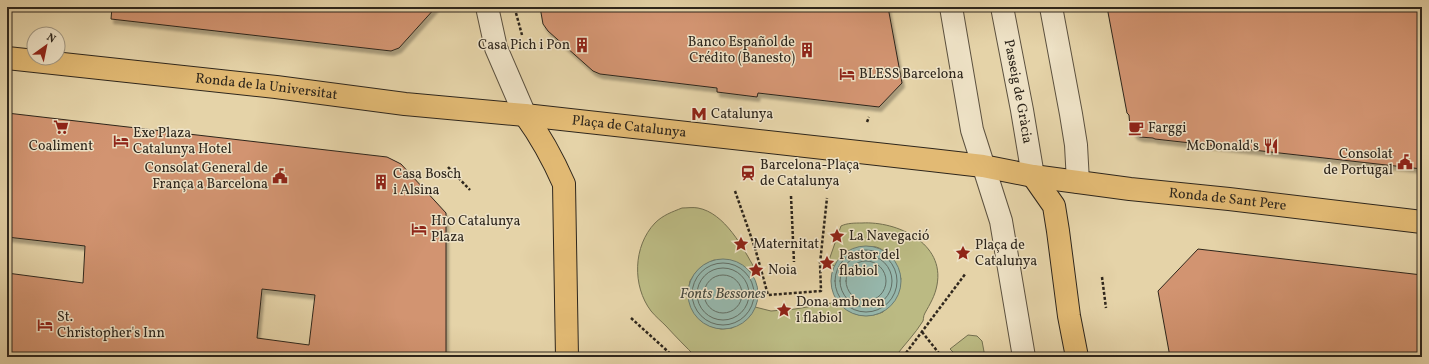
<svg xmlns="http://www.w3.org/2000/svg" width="1429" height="364" font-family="Vollkorn,serif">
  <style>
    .green { fill: #bbba83; stroke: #747050 }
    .water { fill: #96b7ac; stroke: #6c7d72 }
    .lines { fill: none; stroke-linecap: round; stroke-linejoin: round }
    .shore { stroke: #626e64; stroke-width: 1 }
    .building { fill: #d29471; stroke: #2e261c; fill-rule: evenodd; filter: url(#shadow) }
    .minor-casing { stroke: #5c513f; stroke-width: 24 }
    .major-casing { stroke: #2e261c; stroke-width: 24 }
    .path { stroke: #2e261c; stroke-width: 2.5; stroke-dasharray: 3 2; stroke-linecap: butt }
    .minor { stroke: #eee2c6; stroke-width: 22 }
    .major { stroke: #e2ba74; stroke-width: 22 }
    .labels { text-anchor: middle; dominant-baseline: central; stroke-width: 3; stroke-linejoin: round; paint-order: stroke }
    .poi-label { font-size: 14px; fill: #2e261c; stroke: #eee2c6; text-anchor: start }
    .street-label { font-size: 14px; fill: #2e261c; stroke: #eee2c6 }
    .water-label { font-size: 15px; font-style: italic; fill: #484a40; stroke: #eee2c6 }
  </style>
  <defs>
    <filter id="shadow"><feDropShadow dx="2.5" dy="4.5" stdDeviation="1" flood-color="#0004"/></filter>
  </defs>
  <rect width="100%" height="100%" fill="#e5d3a8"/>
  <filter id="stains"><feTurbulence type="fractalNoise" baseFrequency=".005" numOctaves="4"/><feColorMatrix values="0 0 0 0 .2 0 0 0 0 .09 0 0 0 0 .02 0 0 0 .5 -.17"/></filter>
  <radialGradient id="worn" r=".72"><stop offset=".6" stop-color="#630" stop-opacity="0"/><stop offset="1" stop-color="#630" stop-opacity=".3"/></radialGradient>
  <path class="green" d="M 682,208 C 687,208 693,207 698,208 C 725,213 743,248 755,269 L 750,272 L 744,267 L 714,260 L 704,265 L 696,272 L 690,281 L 688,292 L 701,321 L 710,326 L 721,329 L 732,328 L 750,316 L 755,307 L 771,311 L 795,309 L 838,302 C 851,316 866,319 883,312 L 901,279 C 897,264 885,243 867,247 C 863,248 858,250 855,251 C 844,255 841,256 835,266 L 828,263 L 841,226 C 847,223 855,223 862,223 C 897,221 945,243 937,285 C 935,296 930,304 925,313 C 923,317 924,317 923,321 C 915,334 904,345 895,357 L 696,357 C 686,347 676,337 666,326 C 661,321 655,316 651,311 C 632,286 633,246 655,223 C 663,215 672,212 682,208 Z
    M 968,335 L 977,336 L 982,341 L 985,357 L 958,357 L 950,349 Z"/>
  <path class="water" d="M831 281a35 35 0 1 1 70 0a35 35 0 1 1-70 0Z
    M688 294a35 35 0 1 1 70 0a35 35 0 1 1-70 0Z"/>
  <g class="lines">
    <path class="shore" d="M835 281a31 31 0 1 1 62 0a31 31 0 1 1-62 0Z
      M840 281a26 26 0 1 1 52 0a26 26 0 1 1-52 0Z
      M846 281a20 20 0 1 1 40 0a20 20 0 1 1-40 0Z
      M692 294a31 31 0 1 1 62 0a31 31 0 1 1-62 0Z
      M697 294a26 26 0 1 1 52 0a26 26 0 1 1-52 0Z
      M704 294a19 19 0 1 1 38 0a19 19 0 1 1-38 0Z"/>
  </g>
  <path class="building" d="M 112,7 L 436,7 L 399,48 L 391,51 L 111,19 Z
    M 540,7 L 888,7 L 902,83 L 879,107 L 758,93 L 757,97 L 717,92 L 717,88 L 600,74 L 593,71 L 548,31 L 543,24 Z
    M 1107,7 L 1422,7 L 1422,169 L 1155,139 L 1153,138 L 1140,137 L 1135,135 L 1130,127 L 1129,115 L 1127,113 Z
    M 7,113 L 387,157 L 401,164 L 446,213 L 446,357 L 7,357 L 7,273 L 83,283 L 85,246 L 7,237 ZM 262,289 L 315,295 L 309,345 L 257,338 Z
    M 1198,249 L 1422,275 L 1422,357 L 1170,357 L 1158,291 Z"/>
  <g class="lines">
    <g class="minor-casing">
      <g id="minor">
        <path d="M 487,7 L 496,48 L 525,115"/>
        <path d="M 951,7 L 972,130 L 1001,221 L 1024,357"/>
        <path id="s1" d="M 1002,7 L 1022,110 L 1033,176"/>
        <path d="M 1051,7 L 1071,114 L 1076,145 L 1078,182"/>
      </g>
    </g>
    <g class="major-casing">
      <g id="major">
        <path id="s2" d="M 7,58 L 276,87 L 405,104 L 525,115 L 931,160 L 983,166 L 1033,176 L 1130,189 L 1229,199 L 1422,222"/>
        <path d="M 525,115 C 541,137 553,159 564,184 L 567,357"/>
        <path d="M 1033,176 L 1054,206 L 1058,231 L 1069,316 L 1077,357"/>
      </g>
    </g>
    <path class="path" d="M 516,13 L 522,35
      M 867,122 L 869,117
      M 448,167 L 470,190
      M 735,191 L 755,248 L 768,295 L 821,291 L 820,263 L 827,198
      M 791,196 L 794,262
      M 1102,277 L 1106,308
      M 631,318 L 674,357
      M 922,332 L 942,357
      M 906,352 L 910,357
      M 903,357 L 966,273"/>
    <use href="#minor" class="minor"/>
    <use href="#major" class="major"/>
  </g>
  <defs>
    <g id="building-bare" transform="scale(1.2)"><path d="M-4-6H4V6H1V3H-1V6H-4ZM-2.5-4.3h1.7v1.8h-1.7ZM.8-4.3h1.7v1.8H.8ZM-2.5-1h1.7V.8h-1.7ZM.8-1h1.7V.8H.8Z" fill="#8f2418" stroke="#eee2c6" stroke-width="2.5" paint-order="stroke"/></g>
    <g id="hotel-bare" transform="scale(1.2)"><path d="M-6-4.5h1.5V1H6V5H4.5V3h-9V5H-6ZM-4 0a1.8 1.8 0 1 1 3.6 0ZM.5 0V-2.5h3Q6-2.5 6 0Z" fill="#8f2418" stroke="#eee2c6" stroke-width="2.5" paint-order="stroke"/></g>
    <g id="metro-bare" transform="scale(1.2)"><path d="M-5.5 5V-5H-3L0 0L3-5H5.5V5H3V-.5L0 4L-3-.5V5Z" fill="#8f2418" stroke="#eee2c6" stroke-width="2.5" paint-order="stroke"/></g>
    <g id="supermarket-bare" transform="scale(1.2)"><path d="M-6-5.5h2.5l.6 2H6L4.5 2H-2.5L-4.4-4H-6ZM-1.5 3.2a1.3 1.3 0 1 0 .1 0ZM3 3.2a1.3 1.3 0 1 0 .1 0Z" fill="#8f2418" stroke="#eee2c6" stroke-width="2.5" paint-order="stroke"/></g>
    <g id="cafe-bare" transform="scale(1.2)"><path d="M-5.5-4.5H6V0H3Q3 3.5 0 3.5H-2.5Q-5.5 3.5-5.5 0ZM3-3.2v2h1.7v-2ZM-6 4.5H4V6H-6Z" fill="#8f2418" stroke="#eee2c6" stroke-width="2.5" paint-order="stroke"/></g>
    <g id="restaurant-bare" transform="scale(1.2)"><path d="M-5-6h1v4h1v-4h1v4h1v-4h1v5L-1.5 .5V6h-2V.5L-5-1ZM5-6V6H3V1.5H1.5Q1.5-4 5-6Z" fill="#8f2418" stroke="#eee2c6" stroke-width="2.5" paint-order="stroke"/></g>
    <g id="civic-bare" transform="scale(1.2)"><path d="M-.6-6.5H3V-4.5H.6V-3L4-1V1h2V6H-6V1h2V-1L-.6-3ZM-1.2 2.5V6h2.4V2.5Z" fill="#8f2418" stroke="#eee2c6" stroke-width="2.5" paint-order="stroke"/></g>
    <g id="station-bare" transform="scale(1.2)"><path d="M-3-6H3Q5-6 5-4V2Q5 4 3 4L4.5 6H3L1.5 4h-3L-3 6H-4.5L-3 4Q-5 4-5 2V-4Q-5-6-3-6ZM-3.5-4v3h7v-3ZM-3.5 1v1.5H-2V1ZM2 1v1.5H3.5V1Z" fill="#8f2418" stroke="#eee2c6" stroke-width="2.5" paint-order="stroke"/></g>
    <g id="sight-bare" transform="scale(1.2)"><path d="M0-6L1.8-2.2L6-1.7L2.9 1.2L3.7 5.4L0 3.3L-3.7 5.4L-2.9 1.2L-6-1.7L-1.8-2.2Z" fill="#8f2418" stroke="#eee2c6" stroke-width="2.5" paint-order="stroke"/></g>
  </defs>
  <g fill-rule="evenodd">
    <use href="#building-bare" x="582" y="45"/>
    <use href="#building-bare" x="807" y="50"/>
    <use href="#hotel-bare" x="847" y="74"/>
    <use href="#metro-bare" x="699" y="114"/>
    <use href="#supermarket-bare" x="61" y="127"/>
    <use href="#cafe-bare" x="1136" y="128"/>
    <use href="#hotel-bare" x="121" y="141"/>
    <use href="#restaurant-bare" x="1271" y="146"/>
    <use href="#civic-bare" x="1405" y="162"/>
    <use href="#station-bare" x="748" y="173"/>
    <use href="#civic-bare" x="280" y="176"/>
    <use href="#building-bare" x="381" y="182"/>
    <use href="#hotel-bare" x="419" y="229"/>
    <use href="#sight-bare" x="837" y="236"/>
    <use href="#sight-bare" x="741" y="244"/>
    <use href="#sight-bare" x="963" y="253"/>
    <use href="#sight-bare" x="827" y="263"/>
    <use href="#sight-bare" x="756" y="270"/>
    <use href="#sight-bare" x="784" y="310"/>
    <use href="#hotel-bare" x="45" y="325"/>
  </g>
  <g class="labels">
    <g class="poi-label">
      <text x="795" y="42" text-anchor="end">Banco Español de<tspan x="795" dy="16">Crédito (Banesto)</tspan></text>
      <text x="570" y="45" text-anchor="end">Casa Pich i Pon</text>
      <text x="859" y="74">BLESS Barcelona</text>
      <text x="711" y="114">Catalunya</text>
      <text x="1148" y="128">Farggi</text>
      <text x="133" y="133">Exe Plaza<tspan x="133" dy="16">Catalunya Hotel</tspan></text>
      <text x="61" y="146" text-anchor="middle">Coaliment</text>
      <text x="1259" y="146" text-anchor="end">McDonald's</text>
      <text x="1393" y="154" text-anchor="end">Consolat<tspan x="1393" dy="16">de Portugal</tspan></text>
      <text x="760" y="165">Barcelona-Plaça<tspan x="760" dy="16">de Catalunya</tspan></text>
      <text x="268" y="168" text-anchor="end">Consolat General de<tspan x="268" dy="16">França a Barcelona</tspan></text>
      <text x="393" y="174">Casa Bosch<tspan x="393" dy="16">i Alsina</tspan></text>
      <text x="431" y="221">H10 Catalunya<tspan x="431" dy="16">Plaza</tspan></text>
      <text x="849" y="236">La Navegació</text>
      <text x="753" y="244">Maternitat</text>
      <text x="975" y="245">Plaça de<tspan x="975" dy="16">Catalunya</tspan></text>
      <text x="839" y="255">Pastor del<tspan x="839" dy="16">flabiol</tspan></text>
      <text x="768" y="270">Noia</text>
      <text x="796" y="302">Dona amb nen<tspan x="796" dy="16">i flabiol</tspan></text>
      <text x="57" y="317">St.<tspan x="57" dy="16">Christopher's Inn</tspan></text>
    </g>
    <g class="street-label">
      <text stroke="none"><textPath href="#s2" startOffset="261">Ronda de la Universitat</textPath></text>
      <text stroke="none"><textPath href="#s1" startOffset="86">Passeig de Gràcia</textPath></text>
      <text stroke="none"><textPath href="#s2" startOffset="626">Plaça de Catalunya</textPath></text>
      <text stroke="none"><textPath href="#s2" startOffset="1229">Ronda de Sant Pere</textPath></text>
    </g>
    <g class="water-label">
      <text x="723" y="294">Fonts Bessones</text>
    </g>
  </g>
  <rect width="1429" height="364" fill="none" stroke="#e5d3a8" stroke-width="24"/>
  <rect x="8" y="8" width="1413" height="348" fill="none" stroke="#2e261c" stroke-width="2"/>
  <rect x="12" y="12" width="1405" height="340" fill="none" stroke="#2e261c"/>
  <g transform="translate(46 46) rotate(33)"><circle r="19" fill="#eee2c6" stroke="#a19782"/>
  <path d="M0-3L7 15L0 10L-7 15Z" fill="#8f2418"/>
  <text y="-6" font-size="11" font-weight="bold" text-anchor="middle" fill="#2e261c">N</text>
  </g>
  <rect width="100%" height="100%" filter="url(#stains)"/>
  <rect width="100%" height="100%" fill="url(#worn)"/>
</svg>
